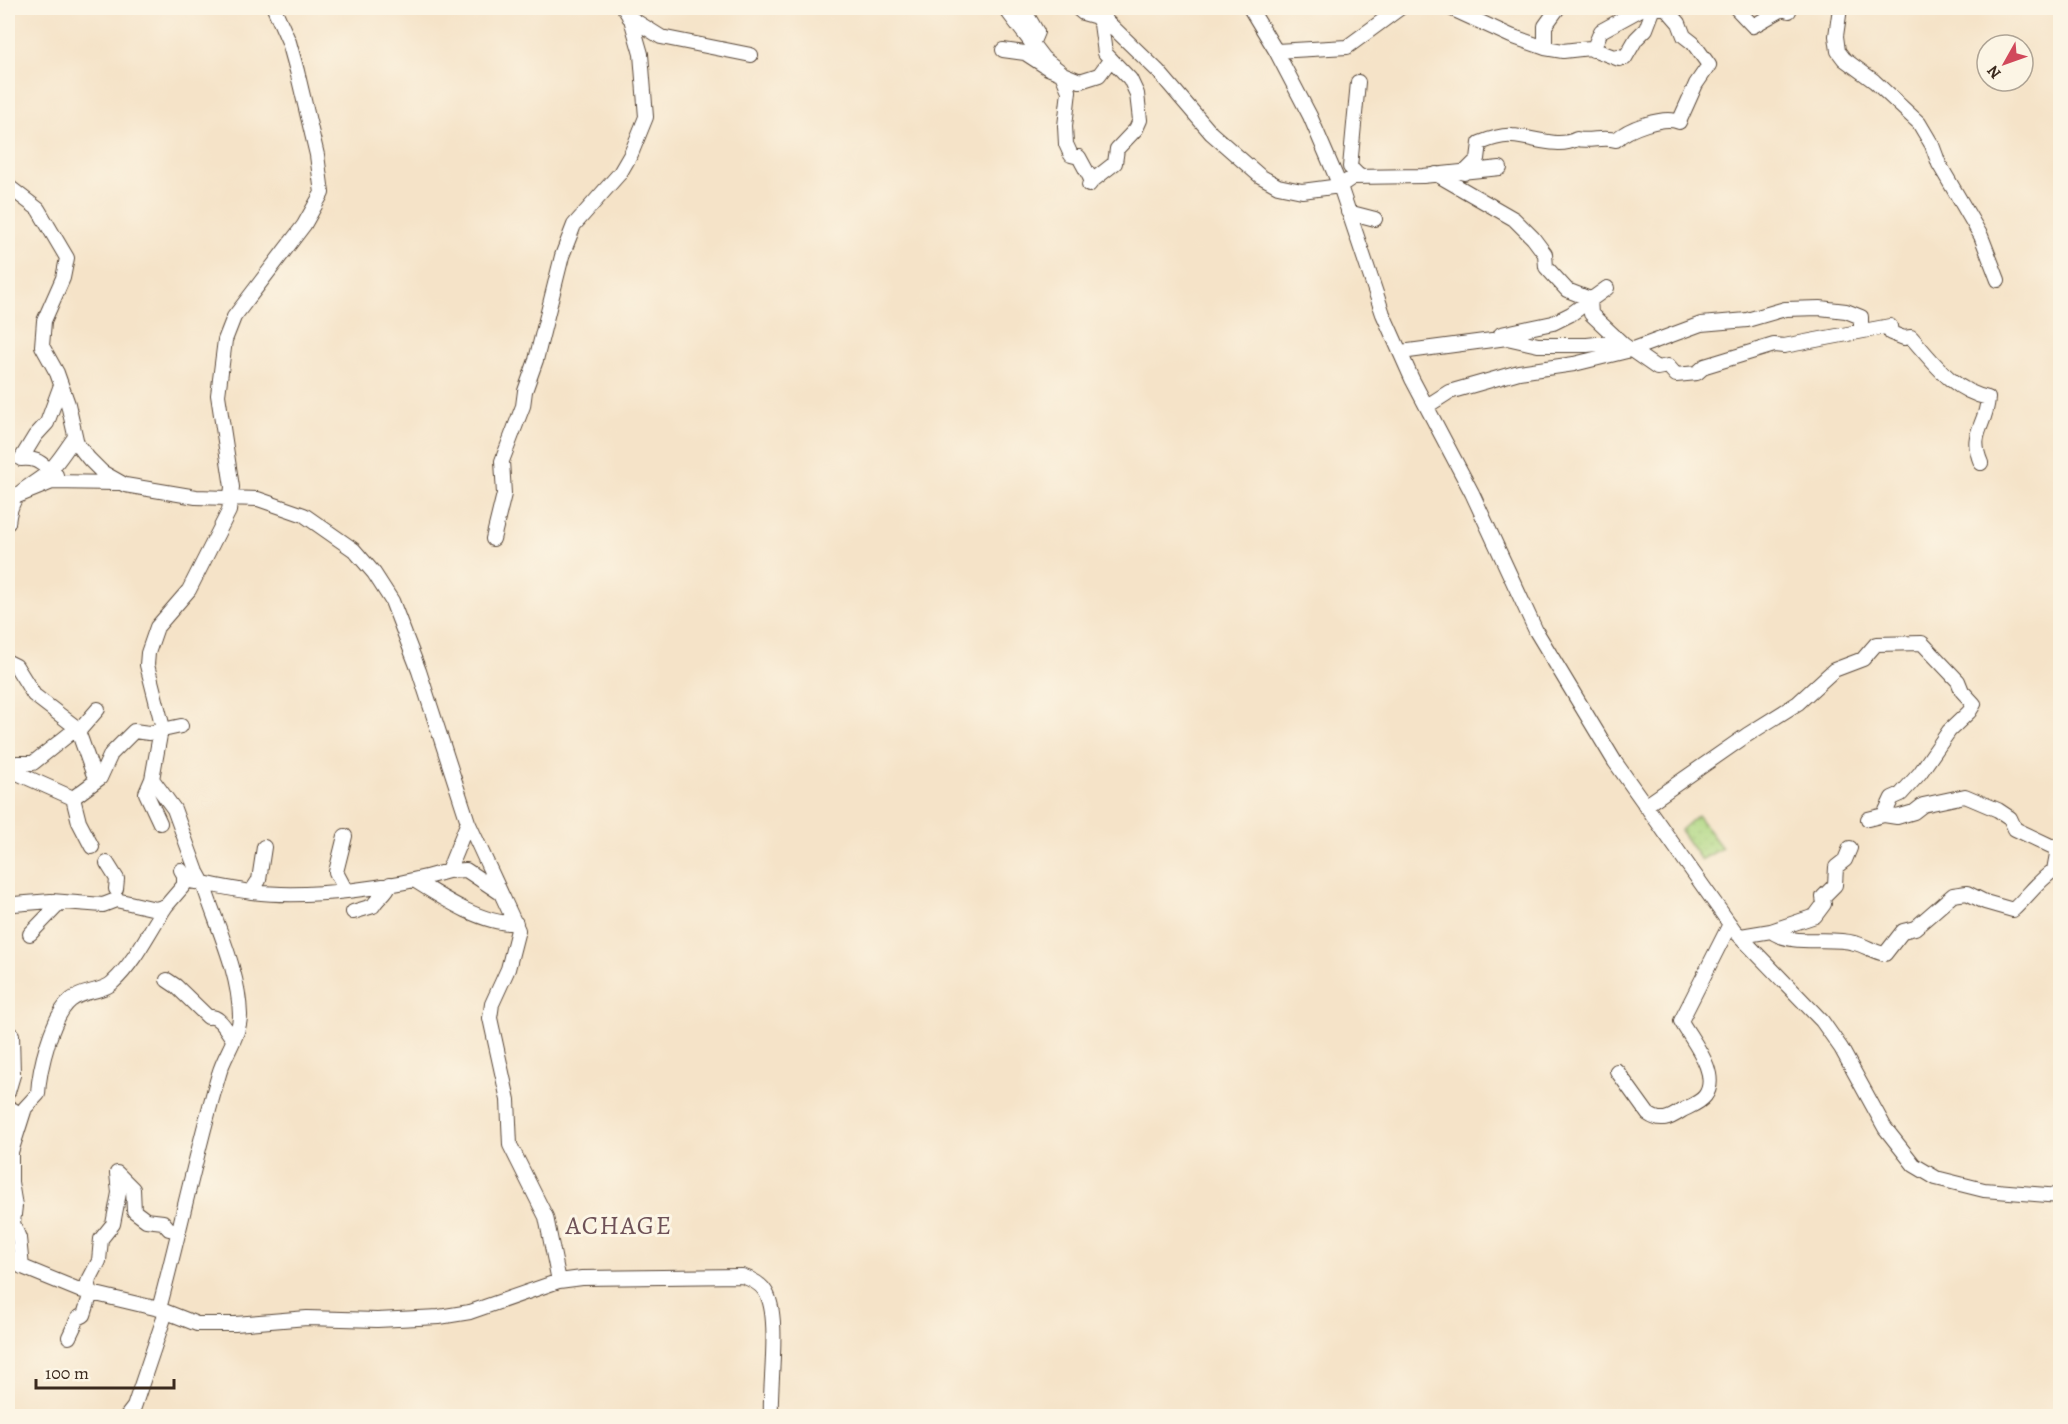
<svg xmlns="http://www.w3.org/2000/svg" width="2068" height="1424" font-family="Alegreya,serif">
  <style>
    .green { fill: url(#green-dots); stroke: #748050; stroke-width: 1.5 }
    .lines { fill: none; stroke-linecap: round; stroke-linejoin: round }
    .minor-casing { stroke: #574638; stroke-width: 16 }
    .minor { stroke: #fff; stroke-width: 14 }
    .labels { text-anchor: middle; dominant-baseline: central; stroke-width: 6; stroke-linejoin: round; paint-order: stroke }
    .quarter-label { font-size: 26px; letter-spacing: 1.5px; fill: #6e5157; stroke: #fcf5e5 }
  </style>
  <defs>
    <pattern id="green-dots" width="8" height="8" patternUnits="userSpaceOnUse" patternTransform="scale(1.5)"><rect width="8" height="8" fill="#aed782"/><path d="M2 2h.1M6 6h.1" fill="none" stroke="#97b970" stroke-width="1.8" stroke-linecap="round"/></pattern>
  </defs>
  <rect width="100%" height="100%" fill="#fcf5e5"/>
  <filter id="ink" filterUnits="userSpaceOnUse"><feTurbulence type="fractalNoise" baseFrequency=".0167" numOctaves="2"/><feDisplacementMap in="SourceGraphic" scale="12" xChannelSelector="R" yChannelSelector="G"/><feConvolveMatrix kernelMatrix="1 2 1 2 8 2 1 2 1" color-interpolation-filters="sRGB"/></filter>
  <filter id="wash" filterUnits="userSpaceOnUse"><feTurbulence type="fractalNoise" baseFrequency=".008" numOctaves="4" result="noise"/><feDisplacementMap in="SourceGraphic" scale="24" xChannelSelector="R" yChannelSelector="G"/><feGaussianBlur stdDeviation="1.35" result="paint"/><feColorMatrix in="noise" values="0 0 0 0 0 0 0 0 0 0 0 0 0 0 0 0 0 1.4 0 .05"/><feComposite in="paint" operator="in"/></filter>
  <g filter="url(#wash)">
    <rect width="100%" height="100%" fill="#f5e3c8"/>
    <path class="green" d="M 1697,815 L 1722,848 L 1701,860 L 1680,830 Z"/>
  </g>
  <g filter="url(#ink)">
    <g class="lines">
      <g class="minor-casing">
        <path id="minor" d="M 1005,8 L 1043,58 L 1061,72 L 1069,91 L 1065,126 L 1066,144 L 1071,155 L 1079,157 L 1092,181 L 1089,185
          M 1027,8 L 1027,15 L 1037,32 L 1032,44
          M 1077,8 L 1083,13 L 1097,17 L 1101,24 L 1105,53 L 1130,79 L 1137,94 L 1140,120 L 1136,129 L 1117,149 L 1115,163 L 1092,181
          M 1093,8 L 1158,71 L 1211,133 L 1260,176 L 1278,186 L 1302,191 L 1340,186 L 1353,177 L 1423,176 L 1500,168
          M 1250,8 L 1276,51 L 1310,116 L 1340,186 L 1383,314 L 1412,379 L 1472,493 L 1536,631 L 1615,762 L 1734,930 L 1822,1021 L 1841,1048 L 1885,1128 L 1914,1165 L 1936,1178 L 1984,1190 L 2060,1196
          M 1450,8 L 1511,36 L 1545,48 L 1563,51 L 1590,48 L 1619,59 L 1618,56 L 1625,58 L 1636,39 L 1646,29 L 1654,8
          M 1736,8 L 1753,26 L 1783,9 L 1789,11
          M 1840,8 L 1836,36 L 1838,51 L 1844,59 L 1874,81 L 1919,123 L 1932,145 L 1939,164 L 1981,236 L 1998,280
          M 629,17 L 661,37 L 751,55
          M 1545,48 L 1545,26 L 1558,8
          M 1003,50 L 1025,53 L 1048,68 L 1080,81 L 1099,75 L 1111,59
          M 1593,50 L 1601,31 L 1643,8
          M 1276,51 L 1347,47 L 1400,8
          M 1358,82 L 1350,167 L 1360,177
          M 1464,173 L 1478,159 L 1480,143 C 1490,139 1502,135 1512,136 C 1533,137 1557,149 1577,139 C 1590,142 1603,136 1616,140 C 1627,129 1664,115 1679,122 L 1696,84 L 1709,65 L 1693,43 L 1684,36 L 1679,23 L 1666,8 L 1660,8
          M 1436,174 L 1514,219 L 1533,238 L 1545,254 L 1546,267 L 1567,290 L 1590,299 L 1591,314 L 1624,345 L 1657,368 L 1668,366 L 1676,375 L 1697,373 L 1705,366 L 1774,345 L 1784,346 L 1890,326 L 1891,333 L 1904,338 L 1911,337 C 1935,364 1952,390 1988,398 C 1986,428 1968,432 1981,463
          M 8,186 L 38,209 L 67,258 L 63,278 L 44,321 L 42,346 L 57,373 L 68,404 L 77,444 L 89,459 L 102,472 L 125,485 L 196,497 L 258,499 L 304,515 L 354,550 L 374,573 L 392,601 L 419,671 L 468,822 L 518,930 L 508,969 L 492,1004 L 490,1018 L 508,1100 L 510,1145 L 546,1217 L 559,1281
          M 1348,212 L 1375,219
          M 1501,334 L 1553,323 L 1571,314 L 1607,288
          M 1401,352 L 1507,338 L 1538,345 L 1587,345 L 1615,342 L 1624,345
          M 1427,406 L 1449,392 L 1519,372 L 1574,364 L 1631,350 L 1701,324 L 1747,320 L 1785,309 L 1820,308 L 1846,311 L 1861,317 L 1861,331
          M 21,459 L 35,436 L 47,423 L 61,385
          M 21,459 C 38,457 42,465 56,475
          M 15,497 L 52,482 L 117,483
          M 8,523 C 12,489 24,492 46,474 C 57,465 66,449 75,437
          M 493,539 L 504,494 L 502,461 L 523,406 L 525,391 L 536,360 L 562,256 L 574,225 L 620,173 L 631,154 L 646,117 L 641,54 L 631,19 L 624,8
          M 8,662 L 16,666 L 34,695 L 77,728 L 93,773
          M 78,732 L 98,709
          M 8,769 L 73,798
          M 10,770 L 17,763 L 33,763 L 77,728
          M 152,779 L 146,793 L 160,823
          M 1645,806 L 1747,735 L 1798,703 L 1834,670 L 1863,659 L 1876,644 L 1922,643 L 1958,681 L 1962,691 L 1974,704 L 1969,712 L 1949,731 L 1920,773 L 1901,794 L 1892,798 L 1884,815 L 1868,819
          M 1884,815 L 1897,817 L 1914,812 L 1923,805 L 1965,796 L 1998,810 L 2010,818 L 2015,829 L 2051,846 L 2060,847
          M 345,836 L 336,872 L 346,891
          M 92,847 L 79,822 L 73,798 L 100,778 L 111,754 L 134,731 L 149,733 L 181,726
          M 107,863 L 117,879 L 116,889
          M 448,871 L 466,870 L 499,892
          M 184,880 C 206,883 229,889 252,892 C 310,899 393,888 448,871 L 468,822
          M 414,880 C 441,897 483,925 516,923
          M 251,892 L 259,880 L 264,847
          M 8,902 L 14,904 L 51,901 L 103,905 L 116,900 L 156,909 L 166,906 L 184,885 L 184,875 L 181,870
          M 353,912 L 373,906 C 378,897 386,894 390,884
          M 1771,931 C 1793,947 1828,936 1854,943 C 1865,945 1873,952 1885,954 L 1903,931 L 1915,928 L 1953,895 L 1967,893 L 1985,902 L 2013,910 C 2027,897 2038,881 2054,870 L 2057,854 L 2060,853
          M 30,934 L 60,903
          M 1741,936 L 1771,931 L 1815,916 L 1824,904 L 1823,897 L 1835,885 L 1836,867 L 1845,860 L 1850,848
          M 167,980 L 176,986 L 208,1017 C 220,1015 226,1030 233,1039
          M 1617,1071 L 1648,1114 C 1661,1123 1669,1119 1681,1111 C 1688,1107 1700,1103 1705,1096 C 1721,1074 1692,1041 1681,1021 L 1730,924
          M 8,1092 L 13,1075 L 12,1035
          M 8,1107 L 22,1115
          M 117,1173 L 133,1189 L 134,1211 L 146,1220 L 163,1222 L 169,1229 L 178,1231
          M 8,1261 L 79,1290 L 159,1309 L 197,1324 L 235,1324 L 307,1318 L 377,1320 L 439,1317 L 470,1312 L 559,1281 L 582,1278 L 742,1276 C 751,1279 760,1283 765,1291 C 781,1314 769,1385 771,1416
          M 22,1267 L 19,1238 L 13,1223 L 15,1206 L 11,1182 L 11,1152 L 25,1108 L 38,1094 C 39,1070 52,1015 71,1000 C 83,990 104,992 113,982 C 135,962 149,931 166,906
          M 159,1309 C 180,1231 196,1152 219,1074 C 224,1055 240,1036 240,1015 C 239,970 216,925 203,883 L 197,872 L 174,809 L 152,779 L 162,724 L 147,665 L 148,653 L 157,627 L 189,590 L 229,511 L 232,487 L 218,395 L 225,340 L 234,317 L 304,225 L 322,193 L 317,155 L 297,71 L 289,42 L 274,8
          M 69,1337 L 78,1318 L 84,1315 L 91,1293 L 88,1282 L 99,1261 L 101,1239 L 113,1224 L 119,1193 L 117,1173
          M 127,1416 L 134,1407 L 166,1312"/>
      </g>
      <use href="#minor" class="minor"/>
    </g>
  </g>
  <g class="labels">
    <g class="quarter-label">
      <text x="619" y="1225">ACHAGE</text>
    </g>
  </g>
  <rect width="2068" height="1424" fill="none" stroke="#fcf5e5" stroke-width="30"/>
  <g transform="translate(2005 63) rotate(230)"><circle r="28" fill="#fcf5e5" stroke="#afa495" stroke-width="1.5"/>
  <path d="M0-4.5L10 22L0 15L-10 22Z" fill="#d1495b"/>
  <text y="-9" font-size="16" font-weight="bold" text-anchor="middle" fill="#3b2a1e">N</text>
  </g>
  <path d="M36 1379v9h138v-9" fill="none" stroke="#3b2a1e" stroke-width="3"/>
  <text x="45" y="1379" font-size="18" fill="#3b2a1e" stroke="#fcf5e5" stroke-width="4.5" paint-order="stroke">100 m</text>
</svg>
